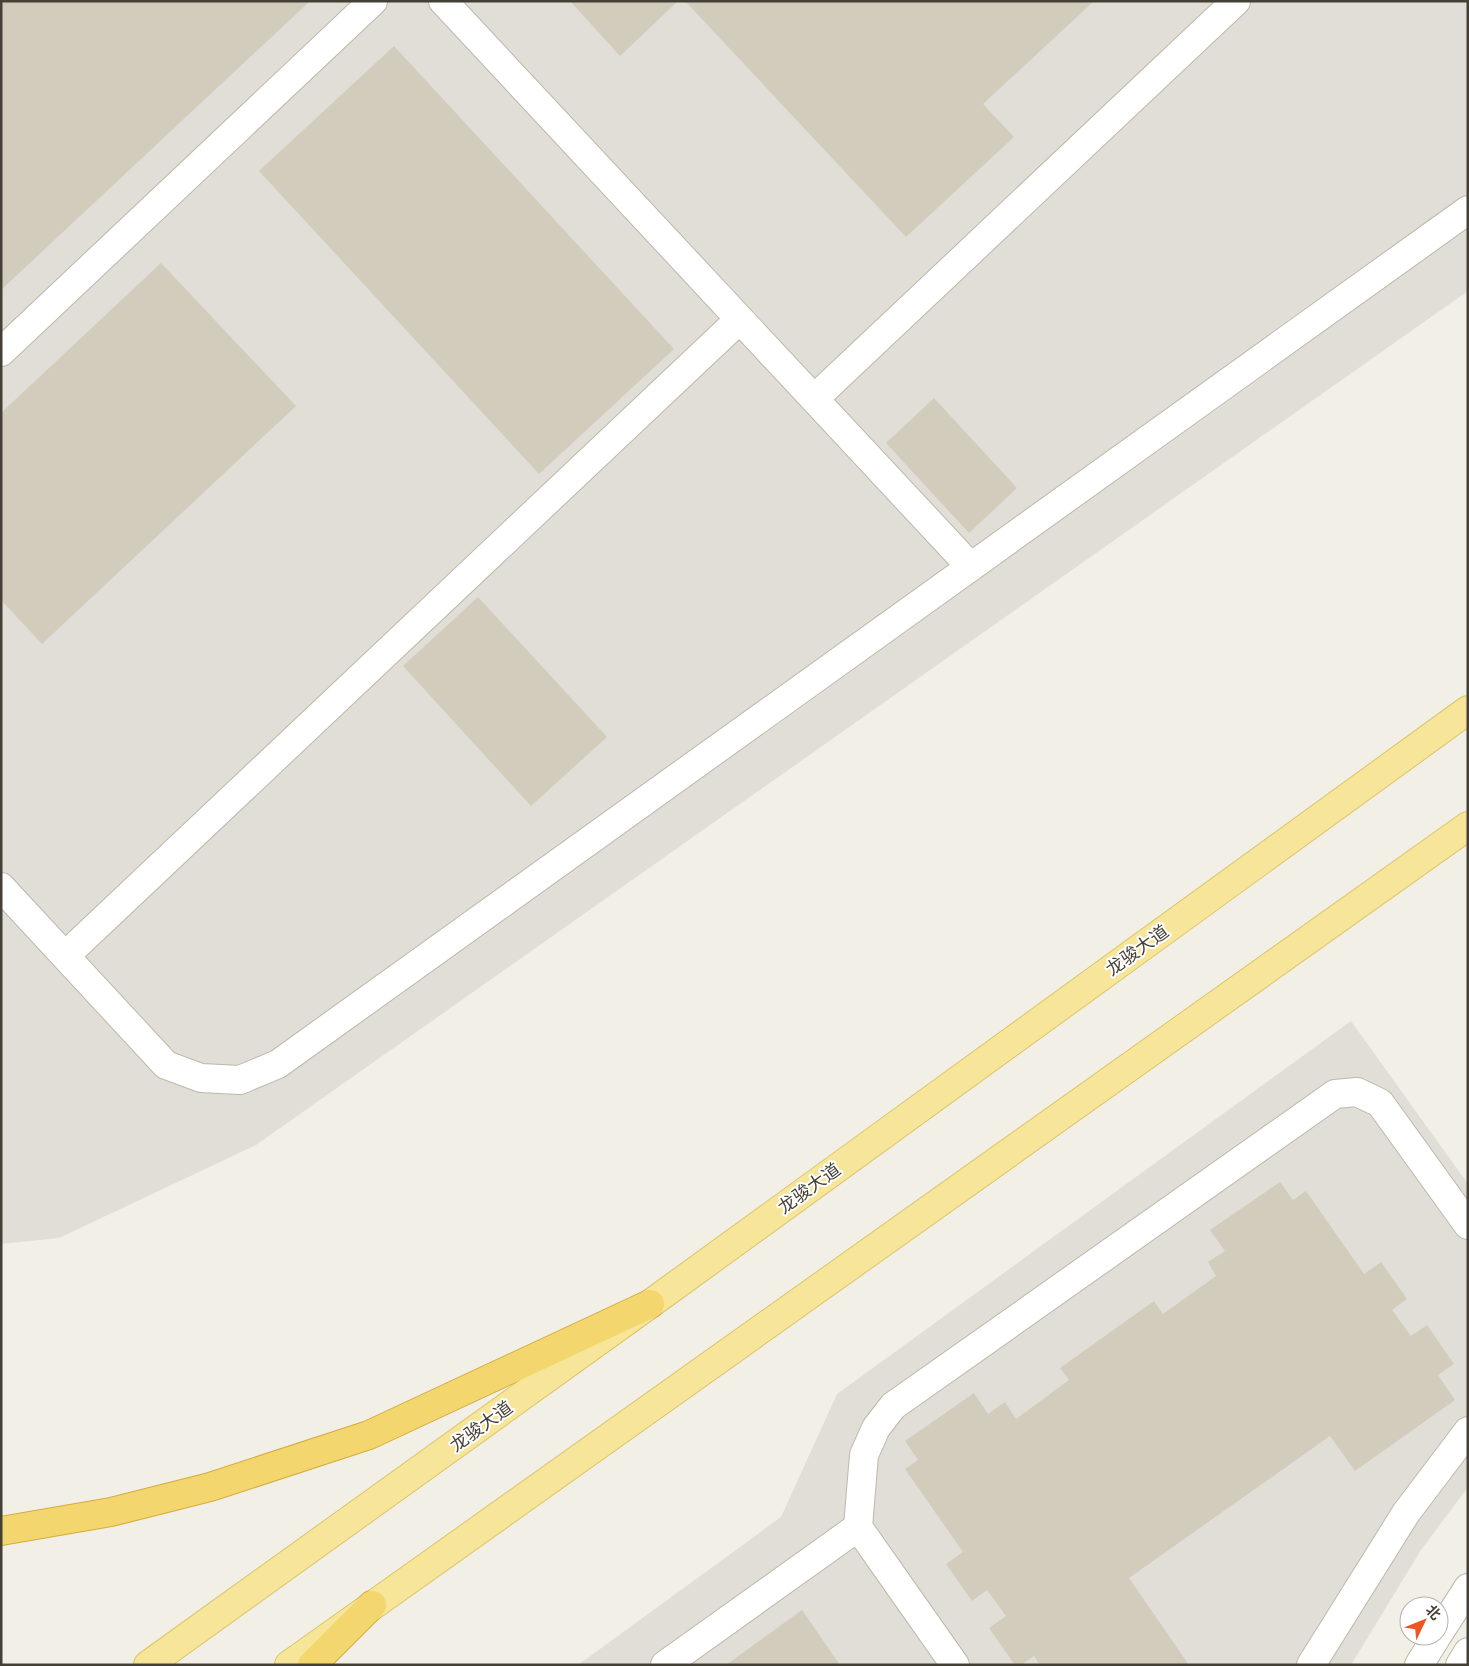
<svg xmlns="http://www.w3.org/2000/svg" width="1469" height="1666" font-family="'Asap Condensed','Noto Sans SC',sans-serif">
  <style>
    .industrial { fill: #e1ded7 }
    .building { fill: #d2ccbc }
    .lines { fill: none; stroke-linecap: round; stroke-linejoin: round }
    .minor-casing { stroke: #bcb8a9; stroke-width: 30 }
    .major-casing { stroke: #dbc56a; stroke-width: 30 }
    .highway-casing { stroke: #d3ac3e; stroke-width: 30 }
    .minor { stroke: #fff; stroke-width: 28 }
    .major { stroke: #f7e699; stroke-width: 28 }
    .highway { stroke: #f4d66e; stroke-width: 28 }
    .labels { text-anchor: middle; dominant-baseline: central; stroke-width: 4; stroke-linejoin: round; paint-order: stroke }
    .street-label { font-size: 18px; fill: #444035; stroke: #fff }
  </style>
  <rect width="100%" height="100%" fill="#f2efe6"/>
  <path class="industrial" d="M 1,1 L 1468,1 L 1468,291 L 256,1145 L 59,1238 L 1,1244 Z
    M 1351,1021 L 1468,1184 L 1468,1487 L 1421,1550 L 1351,1665 L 578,1665 L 781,1517 L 837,1394 Z"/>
  <path class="building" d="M 1,1 L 310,1 L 1,290 Z
    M 570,1 L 678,1 L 620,56 Z
    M 685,1 L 1094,1 L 983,104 L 1014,137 L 906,237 Z
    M 394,46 L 674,349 L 539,474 L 259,171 Z
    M 161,263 L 296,406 L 42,644 L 1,600 L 1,413 Z
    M 934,398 L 1017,488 L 969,533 L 886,443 Z
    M 478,597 L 607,737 L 531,806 L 403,666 Z
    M 1280,1182 L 1293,1200 L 1306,1191 L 1364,1274 L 1381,1262 L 1407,1299 L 1392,1310 L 1411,1336 L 1427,1325 L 1454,1364 L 1438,1375 L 1455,1400 L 1355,1471 L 1330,1436 L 1129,1578 L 1189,1665 L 1040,1665 L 1034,1656 L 1021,1665 L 1015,1665 L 989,1628 L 1006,1616 L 987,1590 L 972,1601 L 946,1564 L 963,1552 L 905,1469 L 918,1460 L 905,1441 L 974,1393 L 988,1414 L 1005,1402 L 1016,1419 L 1069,1380 L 1060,1368 L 1154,1301 L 1163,1314 L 1216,1276 L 1208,1262 L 1225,1251 L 1210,1230 Z
    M 802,1610 L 840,1665 L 726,1665 Z"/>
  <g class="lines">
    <g class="minor-casing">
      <path id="minor" d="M 443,1 L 970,566
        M 1,352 L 373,1
        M 814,399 L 1236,1
        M 1,887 L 166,1065 L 201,1078 L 240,1080 L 278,1064 L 1468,210
        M 65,956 L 740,319
        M 1439,1633 L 1468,1588
        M 665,1665 L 858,1527
        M 955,1665 L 858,1527 L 864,1455 L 876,1428 L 893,1406 L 1335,1094 L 1357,1092 L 1380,1103 L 1468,1225
        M 1311,1665 L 1406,1513 L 1468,1431
        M 1419,1665 L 1437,1636
        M 1460,1665 L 1468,1652"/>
    </g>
    <g class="major-casing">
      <path id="major" d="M 148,1665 L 650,1304 L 1468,710
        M 289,1665 L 1468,826"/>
    </g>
    <g class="highway-casing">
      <path id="highway" d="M 1,1531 L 111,1512 L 210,1487 L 369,1435 L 650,1304
        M 312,1665 L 372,1605"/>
    </g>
    <use href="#minor" class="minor"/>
    <use href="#major" class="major"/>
    <use href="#highway" class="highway"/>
  </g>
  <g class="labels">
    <g class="street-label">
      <text transform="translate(1137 950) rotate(-36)">龙骏大道</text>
      <text transform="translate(809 1188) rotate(-36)">龙骏大道</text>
      <text transform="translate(481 1426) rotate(-36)">龙骏大道</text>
    </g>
  </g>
  <rect width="1469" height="1666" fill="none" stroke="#444035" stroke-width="5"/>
  <g transform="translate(1424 1621) rotate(47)"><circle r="24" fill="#ffffff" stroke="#b4b3ae"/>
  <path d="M0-4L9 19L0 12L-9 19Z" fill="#ec5622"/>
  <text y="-8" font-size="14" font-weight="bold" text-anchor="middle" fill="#444035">北</text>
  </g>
</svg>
